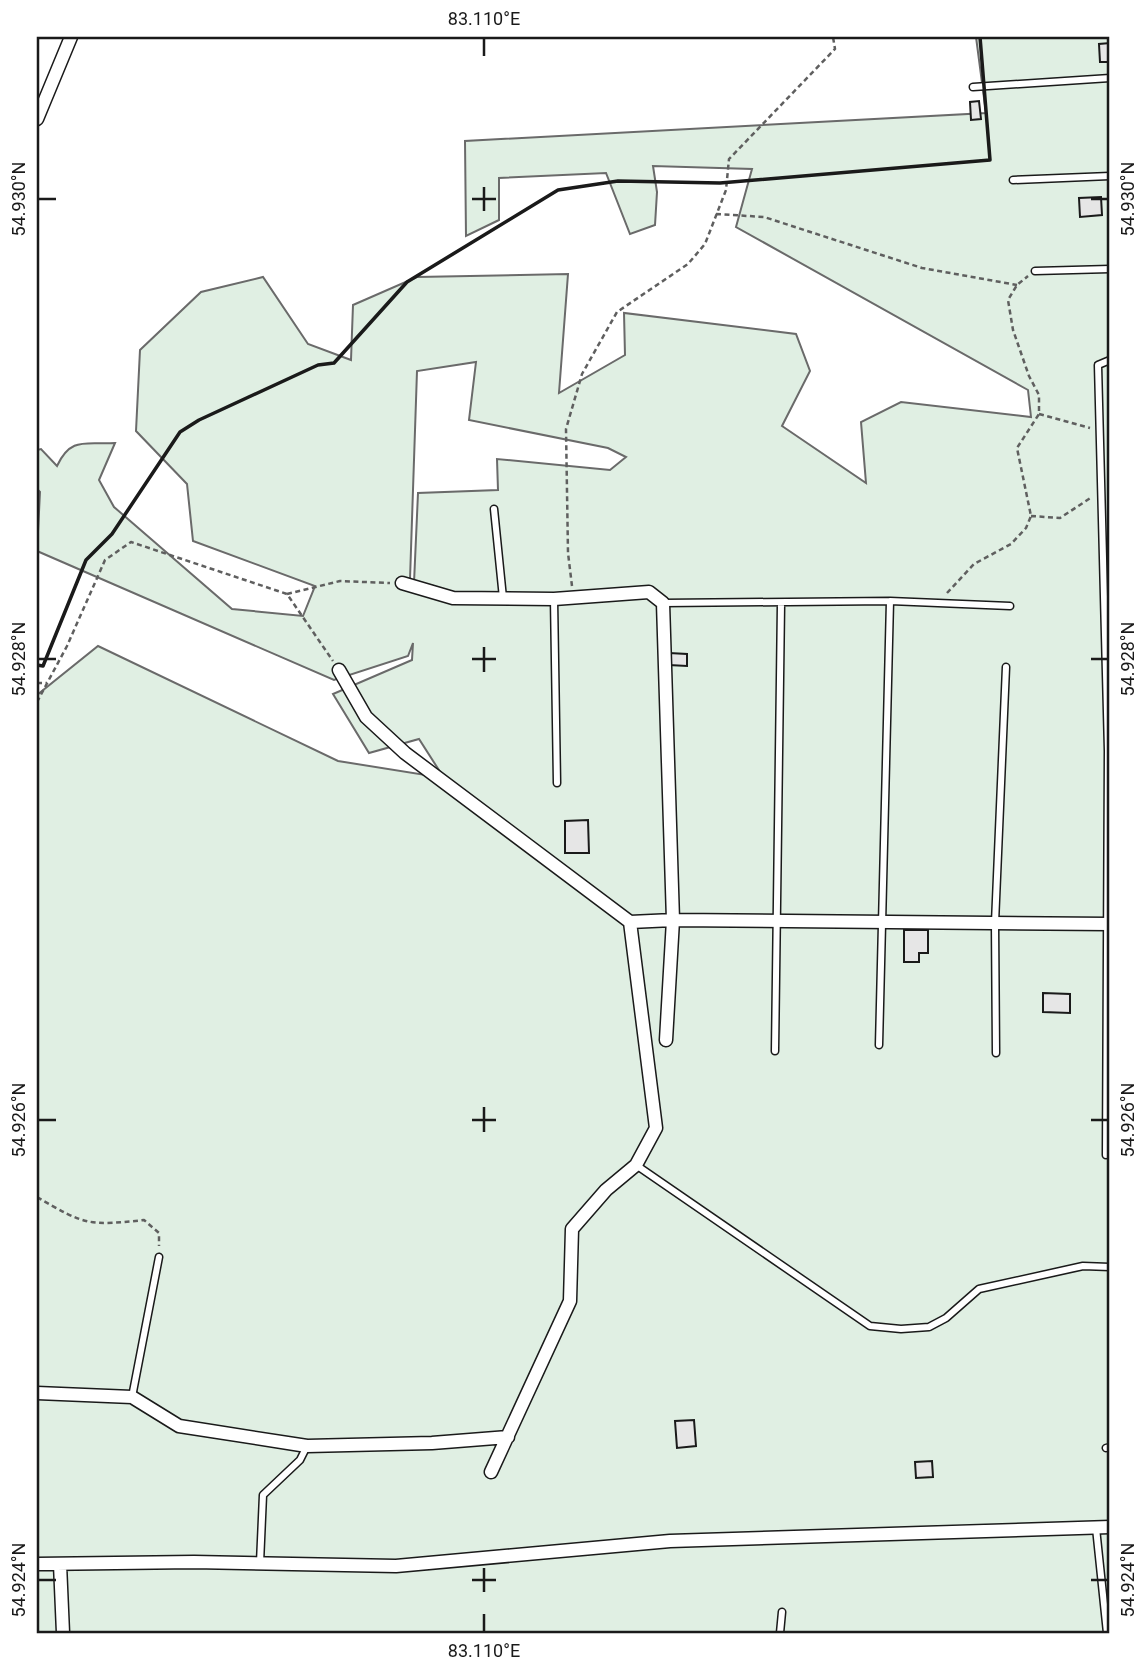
<svg xmlns="http://www.w3.org/2000/svg" width="1147" height="1670" font-family="Roboto,sans-serif">
  <style>
    .green { fill: #e0efe3; stroke: #6a6a6a; stroke-width: 2; fill-rule: evenodd }
    .building { fill: #e6e6e6; stroke: #1a1a1a; stroke-width: 2 }
    .lines { fill: none; stroke-linecap: round; stroke-linejoin: round }
    .service-casing { stroke: #1a1a1a; stroke-width: 9 }
    .minor-casing { stroke: #1a1a1a; stroke-width: 15 }
    .path { stroke: #5f5f5f; stroke-width: 2.5; stroke-dasharray: 5 3.5; stroke-linecap: butt }
    .service { stroke: #fff; stroke-width: 6 }
    .minor { stroke: #fff; stroke-width: 12 }
    .wall { stroke: #1a1a1a; stroke-width: 3.5 }
    .ticks { fill: none; stroke: #1a1a1a; stroke-width: 2.5 }
    .neatline { fill: none; stroke: #1a1a1a; stroke-width: 2.5 }
    .ticks-label { font-size: 18px; text-anchor: middle; fill: #1a1a1a }
  </style>
  <rect width="100%" height="100%" fill="#fff"/>
  <path class="green" d="M 976,37 L 1110,37 L 1110,1633 L 37,1633 L 37,695 L 98,646 L 338,761 L 444,778 L 419,739 L 369,753 L 333,694 L 412,660 L 413,643 L 408,656 L 334,680 L 37,551 L 40,492 L 37,489 L 37,450 L 41,449 L 57,466 C 71,436 86,445 115,443 L 99,480 L 114,507 L 232,609 L 303,616 L 315,586 L 193,541 L 187,484 L 136,431 L 140,350 L 201,292 L 263,277 L 308,344 L 351,360 L 353,305 L 417,277 L 568,274 L 559,393 L 625,355 L 624,313 L 796,334 L 810,371 L 782,426 L 866,483 L 861,422 L 901,402 L 1031,417 L 1028,390 L 736,227 L 752,169 L 653,166 L 657,192 L 655,225 L 630,234 L 606,173 L 499,178 L 499,220 L 466,236 L 465,141 L 986,113 ZM 476,362 L 469,420 L 608,448 L 626,457 L 610,470 L 497,459 L 498,490 L 418,493 L 414,583 L 410,579 L 417,371 Z"/>
  <path class="building" d="M 1110,43 L 1110,62 L 1100,62 L 1099,44 Z
    M 979,101 L 981,119 L 971,120 L 970,102 Z
    M 1101,197 L 1102,215 L 1080,217 L 1079,198 Z
    M 669,653 L 687,654 L 687,666 L 669,665 Z
    M 588,820 L 589,853 L 565,853 L 565,821 Z
    M 904,930 L 928,930 L 928,953 L 919,953 L 919,962 L 904,962 Z
    M 1043,993 L 1070,994 L 1070,1013 L 1043,1012 Z
    M 694,1420 L 696,1446 L 677,1448 L 675,1421 Z
    M 932,1461 L 933,1477 L 916,1478 L 915,1462 Z"/>
  <g class="lines">
    <g class="service-casing">
      <path id="service" d="M 973,87 L 1110,78
        M 1013,180 L 1110,176
        M 1035,271 L 1110,269
        M 494,509 L 503,598
        M 554,599 L 557,783
        M 663,603 L 890,601 L 1010,606
        M 879,1045 L 890,601
        M 775,1051 L 781,604
        M 996,1053 L 995,923 L 1006,667
        M 1106,1155 L 1108,751 L 1098,365 L 1110,360
        M 636,1165 L 870,1326 L 901,1329 L 929,1327 L 946,1318 L 979,1289 L 1083,1266 L 1110,1267
        M 132,1397 L 159,1257
        M 1106,1448 L 1110,1447
        M 1096,1528 L 1107,1633
        M 260,1563 L 263,1495 L 300,1460 L 307,1446
        M 780,1633 L 782,1612"/>
    </g>
    <g class="minor-casing">
      <path id="minor" d="M 37,119 L 71,37
        M 402,583 L 453,598 L 554,599 L 649,592 L 663,603 L 673,920 L 666,1040
        M 339,670 L 366,717 L 405,753 L 630,922 L 656,1128 L 636,1165 L 606,1190 L 572,1229 L 570,1301 L 491,1472
        M 630,922 L 673,920 L 1110,924
        M 37,1393 L 132,1397 L 179,1426 L 307,1446 L 432,1443 L 508,1437
        M 37,1564 L 194,1562 L 396,1566 L 670,1541 L 1110,1527
        M 60,1564 L 63,1633"/>
    </g>
    <path class="path" d="M 716,214 L 764,217 L 922,268 L 1017,285
      M 1039,414 L 1090,428
      M 1031,516 L 1060,518 L 1092,497
      M 572,586 L 568,553 L 566,429 L 582,374 L 617,312 L 688,264 L 705,244 L 726,190 L 729,159 L 835,49 L 833,37
      M 947,593 L 974,564 L 1011,544 L 1026,528 L 1031,516 L 1017,448 L 1039,414 L 1039,395 L 1029,376 L 1013,330 L 1008,300 L 1017,285 L 1028,276
      M 287,594 L 340,581 L 390,583
      M 37,683 L 47,683
      M 37,702 L 67,646 L 105,560 L 131,542 L 287,594 L 333,661
      M 37,1197 C 85,1225 88,1226 144,1220 L 159,1233 L 159,1246"/>
    <use href="#service" class="service"/>
    <use href="#minor" class="minor"/>
    <path class="wall" d="M 37,665 L 43,666 L 86,560 L 112,534 L 180,432 L 199,420 L 318,365 L 334,363 L 407,282 L 558,190 L 618,181 L 720,183 L 990,160 L 980,37"/>
  </g>
  <path class="ticks" d="M 484,38 L 484,56M 484,187 L 484,211M 38,199 L 56,199M 472,199 L 496,199M 1091,199 L 1108,199M 484,647 L 484,672M 38,659 L 56,659M 472,659 L 496,659M 1091,659 L 1108,659M 484,1107 L 484,1132M 38,1120 L 56,1120M 472,1120 L 496,1120M 1091,1120 L 1108,1120M 484,1568 L 484,1592M 38,1580 L 56,1580M 472,1580 L 496,1580M 1091,1580 L 1108,1580M 484,1614 L 484,1632"/>
  <rect width="1147" height="1670" fill="none" stroke="#ffffff" stroke-width="77"/>
  <rect x="38" y="38" width="1070" height="1594" class="neatline"/>
  <g class="ticks-label">
    <text x="484" y="25">83.110°E</text>
    <text transform="translate(19 199) rotate(-90)" y="6">54.930°N</text>
    <text transform="translate(1128 199) rotate(-90)" y="6">54.930°N</text>
    <text transform="translate(19 659) rotate(-90)" y="6">54.928°N</text>
    <text transform="translate(1128 659) rotate(-90)" y="6">54.928°N</text>
    <text transform="translate(19 1120) rotate(-90)" y="6">54.926°N</text>
    <text transform="translate(1128 1120) rotate(-90)" y="6">54.926°N</text>
    <text transform="translate(19 1580) rotate(-90)" y="6">54.924°N</text>
    <text transform="translate(1128 1580) rotate(-90)" y="6">54.924°N</text>
    <text x="484" y="1657">83.110°E</text>
  </g>
</svg>
